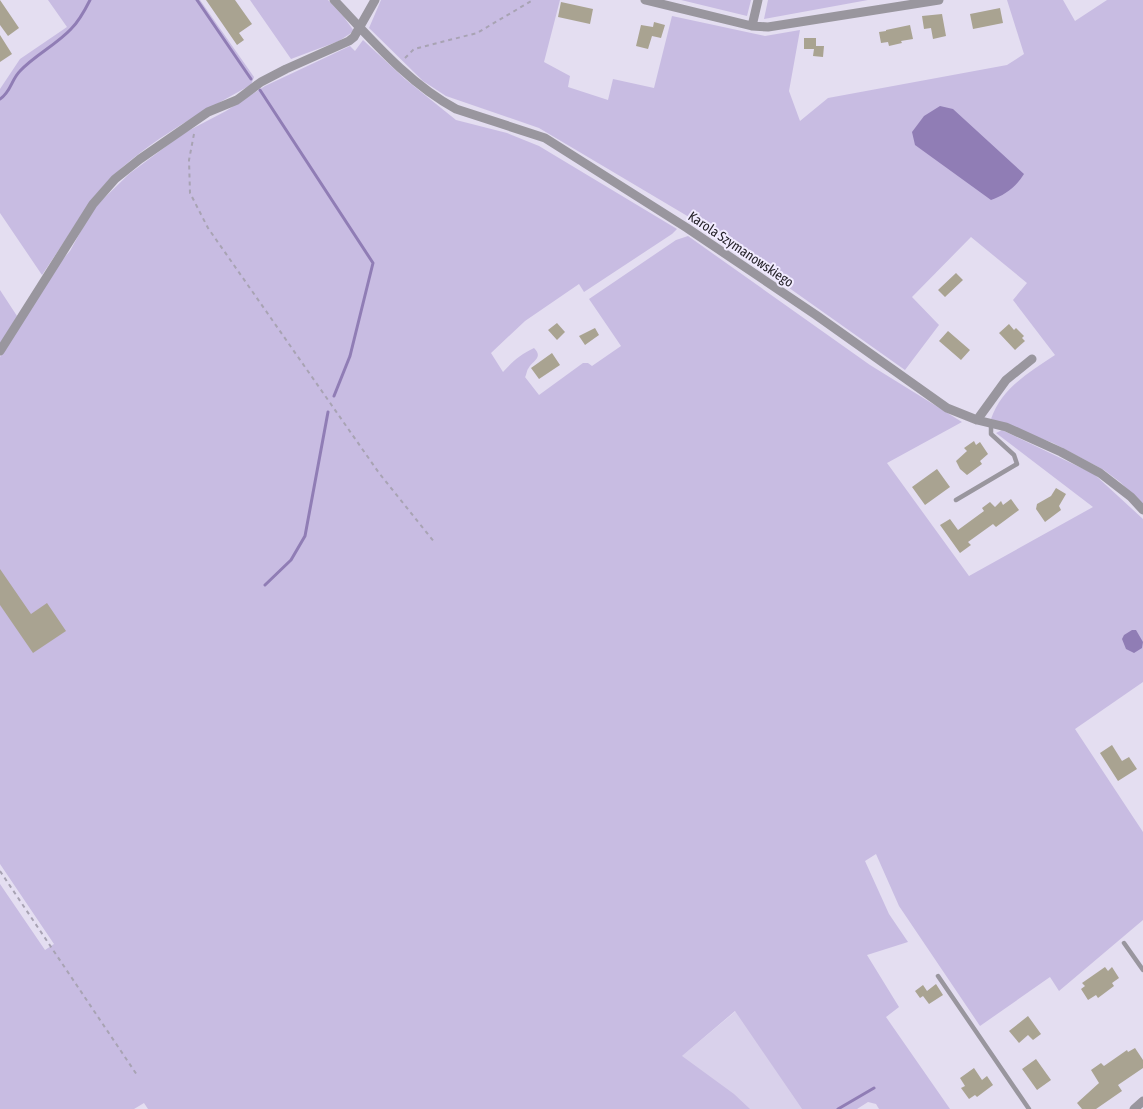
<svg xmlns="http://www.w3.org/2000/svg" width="1143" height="1109" font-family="'Asap Condensed',sans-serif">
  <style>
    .built { fill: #d9d1eb }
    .green { fill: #c8bce2 }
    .water { fill: #907db5 }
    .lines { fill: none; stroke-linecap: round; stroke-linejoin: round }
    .stream { stroke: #907db5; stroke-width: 3 }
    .building { fill: #a9a391 }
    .path { stroke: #a8a3b3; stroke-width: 2; stroke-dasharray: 4 4; stroke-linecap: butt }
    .service { stroke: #99969e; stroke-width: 4.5 }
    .minor { stroke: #99969e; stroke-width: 9 }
    .labels { text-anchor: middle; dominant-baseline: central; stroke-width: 4; stroke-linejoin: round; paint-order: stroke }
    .street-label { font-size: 14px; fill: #221f26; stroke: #f1ebff }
  </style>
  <rect width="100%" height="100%" fill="#e4def1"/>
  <path class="built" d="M 736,1011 L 802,1109 L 618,1109 Z"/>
  <path class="green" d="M 48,0 L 200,0 L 254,77 L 251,85 C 200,113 136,147 98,192 C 90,200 85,211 78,220 C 66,239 54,257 42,275 L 0,213 L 0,89 L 20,59 L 67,27 Z
    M 250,0 L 328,0 L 343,16 L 354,31 L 339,41 L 291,59 Z
    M 381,0 L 560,0 L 544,62 L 570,76 L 568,87 L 608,100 L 613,79 L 654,88 L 672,16 L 765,36 L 800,30 L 789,91 L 800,121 L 828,98 L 1007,65 L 1024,54 L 1007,0 L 1063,0 L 1075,21 L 1107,0 L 1143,0 L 1143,505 L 1120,482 L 1104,470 L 1053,443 L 991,419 C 1002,387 1029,373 1055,355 L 1013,300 L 1027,283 L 971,237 L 912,297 L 939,325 L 905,370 L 689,217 L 539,128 L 446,96 L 423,81 L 369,28 Z
    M 681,0 L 751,0 L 747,16 Z
    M 768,0 L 868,0 L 764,19 Z
    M 363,40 L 405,79 L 456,120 L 507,133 L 539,146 L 677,229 L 672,234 L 584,292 L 579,284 L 525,321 L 491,353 L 503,372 C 513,361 521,354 534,348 C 544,358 532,361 528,369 C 527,370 526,376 525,377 L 539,395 L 583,363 L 588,363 L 592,366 L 621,346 L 589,299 L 676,240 L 688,236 L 870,365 L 962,422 L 887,463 L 969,576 L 1093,507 L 996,433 L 1002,430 L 1094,474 L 1143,519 L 1143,682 L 1075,729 L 1143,832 L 1143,920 L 1059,991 L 1050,977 L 980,1026 L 899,906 L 876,854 L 865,861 L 889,914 L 908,942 L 867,955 L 899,1007 L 886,1017 L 950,1109 L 879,1109 L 876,1104 L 868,1102 L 857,1109 L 802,1109 L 735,1011 L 682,1056 L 734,1094 L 750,1109 L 148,1109 L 144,1103 L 134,1109 L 0,1109 L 0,884 L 45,950 L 54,944 L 0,864 L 0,357 L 56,267 L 70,251 L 93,209 L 129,174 L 184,133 L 226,111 L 265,86 L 350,46 L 355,51 Z
    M 0,290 L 17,316 L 0,344 Z"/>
  <path class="water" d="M 940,106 L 953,109 L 1024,174 C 1016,187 1005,195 991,200 L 915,145 L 912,132 L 924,116 Z
    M 1132,630 L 1136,630 L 1143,642 L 1142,648 L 1134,653 L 1126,649 L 1122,639 L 1124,635 Z"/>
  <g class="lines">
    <path class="stream" d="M 197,0 L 251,79
      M 260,90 L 373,263 L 350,356 L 334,396
      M 0,99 C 11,92 11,80 20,71 C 35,55 56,45 71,29 C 79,21 85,10 90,0
      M 265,585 L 291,560 L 305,536 L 328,412
      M 838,1109 L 874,1088"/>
  </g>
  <path class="building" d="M 0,0 L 19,28 L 8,36 L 0,25 Z
    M 206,0 L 235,0 L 252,24 L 239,33 L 244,40 L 237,45 Z
    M 561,2 L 593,9 L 590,24 L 558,17 Z
    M 1000,8 L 1003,23 L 973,29 L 970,14 Z
    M 942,14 L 946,36 L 933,39 L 931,28 L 924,29 L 922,16 Z
    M 654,22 L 665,25 L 661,38 L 652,36 L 648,49 L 636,46 L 641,25 L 653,27 Z
    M 910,25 L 913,39 L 901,41 L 902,43 L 889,46 L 888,42 L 881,43 L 879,32 L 886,31 L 886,30 Z
    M 0,35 L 12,54 L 0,62 Z
    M 804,38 L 816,38 L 816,46 L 824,46 L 823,57 L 813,56 L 814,49 L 804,49 Z
    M 956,273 L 963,280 L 945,297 L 938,290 Z
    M 557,323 L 565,332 L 557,340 L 548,330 Z
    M 1009,324 L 1014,330 L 1016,328 L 1024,336 L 1022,338 L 1025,341 L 1015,350 L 999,333 Z
    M 595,328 L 599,335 L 585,345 L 579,336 Z
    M 948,331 L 970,350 L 961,360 L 939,341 Z
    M 552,353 L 560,365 L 539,379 L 531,368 Z
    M 974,441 L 976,445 L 980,442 L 988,454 L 980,461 L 982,464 L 967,475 L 960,469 L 956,461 L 967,451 L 964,448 Z
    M 937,469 L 950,487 L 925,505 L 912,487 Z
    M 1056,488 L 1066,494 L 1059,506 L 1061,510 L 1045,522 L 1036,509 L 1037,504 L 1051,496 Z
    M 1011,499 L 1019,510 L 996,527 L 993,524 L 968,542 L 971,545 L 960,553 L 940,525 L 950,519 L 958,530 L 984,511 L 982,508 L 990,502 L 995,507 L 1001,501 L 1003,505 Z
    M 0,569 L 31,614 L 47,603 L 66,631 L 33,653 L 0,605 Z
    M 1112,745 L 1122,761 L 1129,757 L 1137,769 L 1118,781 L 1100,753 Z
    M 1105,967 L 1108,971 L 1112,967 L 1119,978 L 1112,983 L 1114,986 L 1098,998 L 1096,995 L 1088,1000 L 1081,989 L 1085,986 L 1082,983 Z
    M 936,984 L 943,995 L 929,1004 L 923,996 L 920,998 L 915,991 L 923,985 L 927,991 Z
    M 1028,1016 L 1041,1034 L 1033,1040 L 1028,1035 L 1019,1043 L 1009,1031 Z
    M 1135,1048 L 1143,1060 L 1143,1068 L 1118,1085 L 1122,1091 L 1096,1109 L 1082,1109 L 1077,1103 L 1099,1083 L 1091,1070 L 1101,1063 L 1104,1066 L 1127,1050 L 1128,1052 Z
    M 1036,1059 L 1051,1080 L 1037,1090 L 1022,1069 Z
    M 974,1068 L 982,1080 L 987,1076 L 993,1085 L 977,1097 L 975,1095 L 969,1099 L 961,1088 L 965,1086 L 960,1078 Z"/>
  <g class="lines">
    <path class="path" d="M 405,58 L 414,49 L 477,33 L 533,0
      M 194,134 L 189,160 L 190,193 L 208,228 L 379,473 L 435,543
      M 0,871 L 137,1075"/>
    <path class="service" d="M 956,500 L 1017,464 L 1014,455 L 991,434 L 991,424
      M 1124,943 L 1143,970
      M 938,976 L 1029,1109"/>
    <path class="minor" d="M 334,0 C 371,39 408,83 456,109 L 545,138 L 687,228 L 816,315 L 947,408 L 977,420 L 1006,427 L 1061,452 L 1100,473 L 1131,497 L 1143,510
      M 645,0 L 752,26 L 768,27 L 939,0
      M 752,26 L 758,0
      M 0,351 L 93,204 L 115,179 L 140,159 L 208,112 L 237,100 L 261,82 L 286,69 L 349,41 L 354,37 L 375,0
      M 977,420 L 1006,380 L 1032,359
      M 1134,1109 L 1143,1101"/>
  </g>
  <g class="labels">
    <g class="street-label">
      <text transform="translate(741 249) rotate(34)">Karola Szymanowskiego</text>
    </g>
  </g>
</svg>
